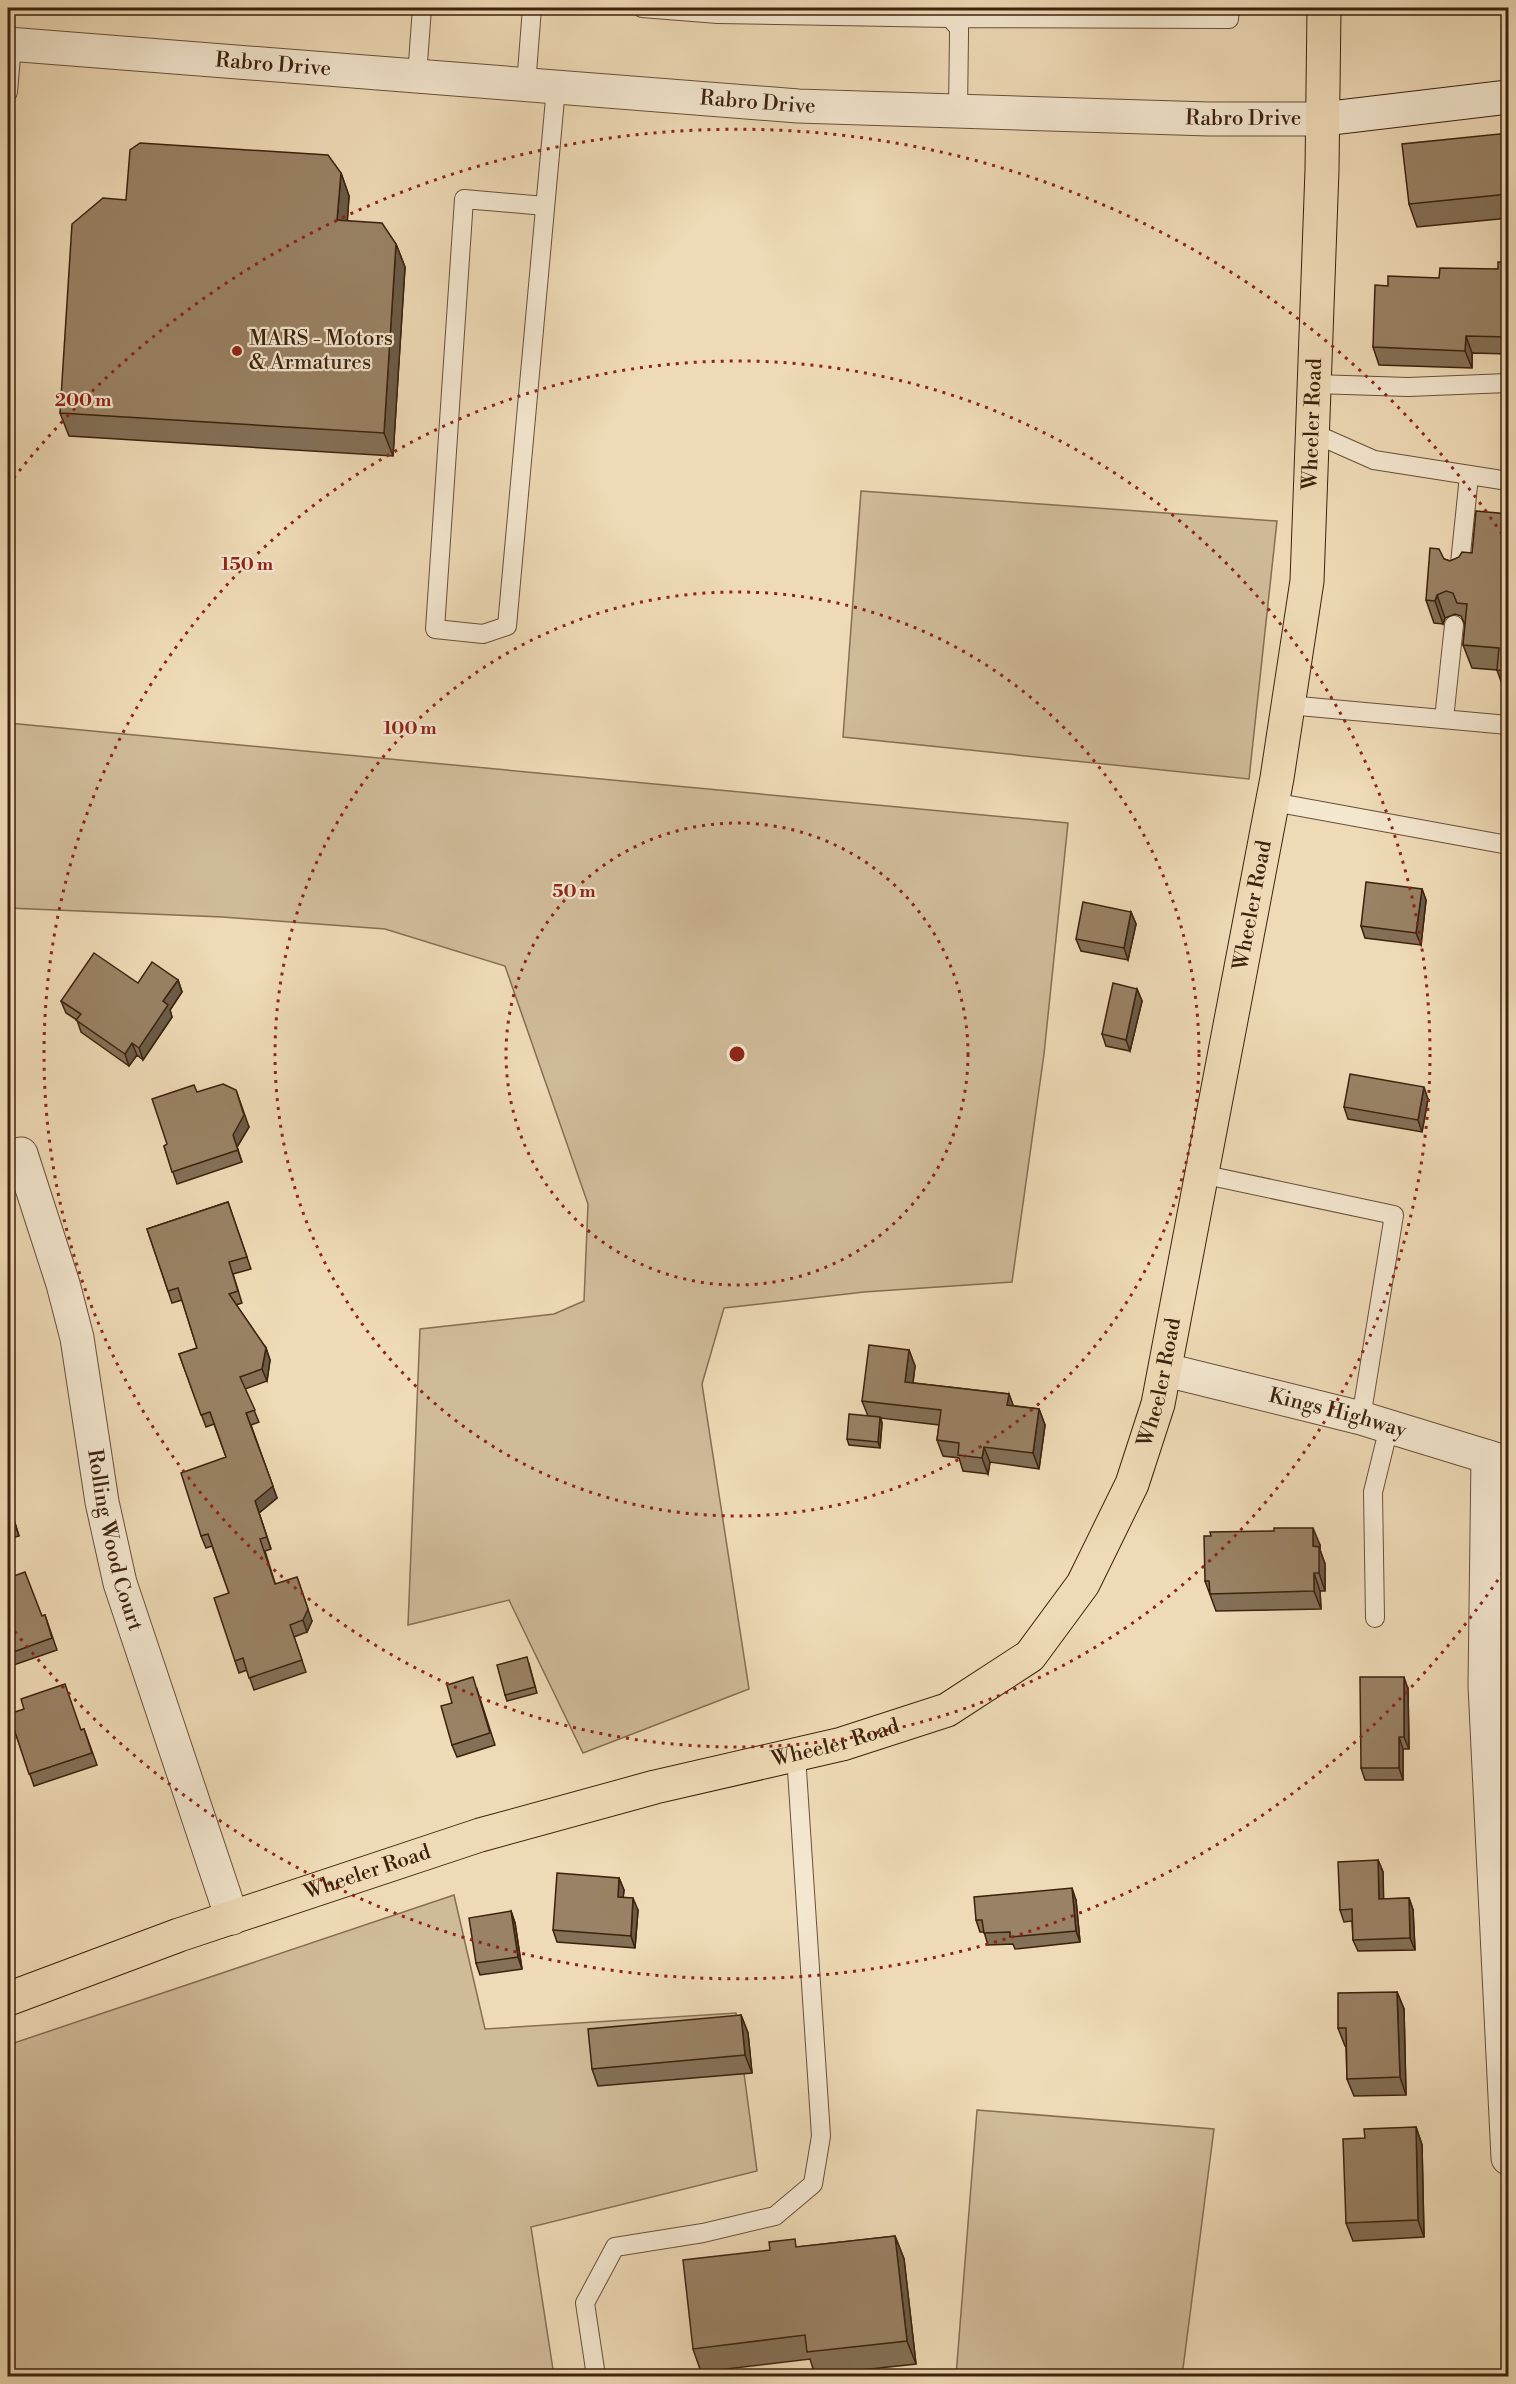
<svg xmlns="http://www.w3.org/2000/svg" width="1516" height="2384" font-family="'Libre Bodoni',serif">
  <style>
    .green { fill: #d0bb99; stroke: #866e53; stroke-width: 1.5 }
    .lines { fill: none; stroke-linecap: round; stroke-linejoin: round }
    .service-casing { stroke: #685037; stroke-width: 20 }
    .minor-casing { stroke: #685037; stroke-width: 35 }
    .secondary-casing { stroke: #3c220d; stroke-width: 35 }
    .primary-casing { stroke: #3c220d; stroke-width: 35 }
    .service { stroke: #f4e7d0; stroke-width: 18 }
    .minor { stroke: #f4e7d0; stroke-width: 33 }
    .secondary { stroke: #f4e7d0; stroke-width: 33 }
    .primary { stroke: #eedab6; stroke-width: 33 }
    .wall { fill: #847057; stroke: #3c220d; stroke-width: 1.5 }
    .shaded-wall { fill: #6b5b47; stroke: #3c220d; stroke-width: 1.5 }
    .building { fill: #998265; stroke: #3c220d; stroke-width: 1.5 }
    .ring { fill: none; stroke: #8f2418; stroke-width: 3; stroke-dasharray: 3 6 }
    .poi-dot { fill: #8f2418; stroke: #f4e7d0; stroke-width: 2 }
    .labels { text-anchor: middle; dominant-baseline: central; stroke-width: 4.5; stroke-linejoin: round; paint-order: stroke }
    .street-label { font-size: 21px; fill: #3c220d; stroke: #f4e7d0 }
    .poi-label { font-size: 21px; fill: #3c220d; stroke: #f4e7d0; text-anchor: start }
    .centre { fill: #8f2418; stroke: #f4e7d0; stroke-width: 3 }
    .ring-label { font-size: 18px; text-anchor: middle; font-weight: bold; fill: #8f2418; stroke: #f4e7d0; stroke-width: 4.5; stroke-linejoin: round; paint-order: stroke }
  </style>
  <rect width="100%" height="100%" fill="#eedab6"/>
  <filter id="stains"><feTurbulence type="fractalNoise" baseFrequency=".00333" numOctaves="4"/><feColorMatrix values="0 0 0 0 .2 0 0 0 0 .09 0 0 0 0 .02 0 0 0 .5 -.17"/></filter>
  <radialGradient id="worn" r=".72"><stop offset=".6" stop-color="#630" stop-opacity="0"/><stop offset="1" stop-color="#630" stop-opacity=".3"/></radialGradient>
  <path class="green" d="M 861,491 L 1277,521 L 1249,779 L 843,737 Z
    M 8,723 L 1068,823 L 1044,1054 L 1012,1282 L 864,1292 L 724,1308 L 702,1384 L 749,1689 L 583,1753 L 509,1600 L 408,1625 L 420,1329 L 554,1314 L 584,1301 L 588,1204 L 505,966 L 385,929 L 222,917 L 8,908 Z
    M 454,1895 L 485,2029 L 736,2013 L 757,2171 L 531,2227 L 554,2376 L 8,2376 L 8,2045 Z
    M 977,2110 L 1214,2129 L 1182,2376 L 956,2376 Z"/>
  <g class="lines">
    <g class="service-casing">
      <path id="service" d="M 642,8 L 718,14 L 950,18 L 959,28 L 959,35 L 958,111
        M 950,18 L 1229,19 L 1230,8
        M 417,76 L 422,8
        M 526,85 L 532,8
        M 8,92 L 12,45
        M 545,206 L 464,199 L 435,629 L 483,634 L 507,626 L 556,88
        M 1315,384 L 1408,387 L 1508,383
        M 1313,433 L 1374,460 L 1508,481
        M 1459,573 L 1469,476
        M 1288,705 L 1508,725
        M 1444,719 L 1454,625
        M 1273,802 L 1508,845
        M 1201,1174 L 1394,1215 L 1361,1418
        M 1375,1618 L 1373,1492 L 1389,1427
        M 596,2376 L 585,2303 L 615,2247 L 703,2233 L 775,2216 L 813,2184 L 821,2136 L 796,1755"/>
    </g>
    <g class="minor-casing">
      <g id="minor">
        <path id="s1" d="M 8,44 L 798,106 L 1209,119 L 1323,119"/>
        <path id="s2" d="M 21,1154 L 63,1284 L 77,1338 L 102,1502 L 120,1583 L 232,1918"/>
        <path id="s3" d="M 1166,1370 L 1361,1418 L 1508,1463"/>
        <path d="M 1488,1457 L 1485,1686 L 1508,2158"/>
      </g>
    </g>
    <g class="secondary-casing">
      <path id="secondary" d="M 1323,119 L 1508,97"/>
    </g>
    <g class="primary-casing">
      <g id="primary">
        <path id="s4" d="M 8,1999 L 179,1935 L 480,1835 L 655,1787 L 842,1744 L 947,1710 L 1030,1656 L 1083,1584 L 1132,1484 L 1158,1404 L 1277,778 L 1307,581 L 1322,170 L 1324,8"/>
      </g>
    </g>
    <use href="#service" class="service"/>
    <use href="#minor" class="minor"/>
    <use href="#secondary" class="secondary"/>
    <use href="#primary" class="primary"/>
  </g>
  <path class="wall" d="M 1478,8 L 1509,8 L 1509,10 L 1480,13 Z
    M 1509,133 L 1509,218 L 1417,227 L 1409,204 Z
    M 341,173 L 349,196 L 347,221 L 396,244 L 405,267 L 393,456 L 69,436 L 60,413 L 126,200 Z
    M 1509,262 L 1509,354 L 1472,353 L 1472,368 L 1379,365 L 1373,347 L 1388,286 L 1498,269 Z
    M 1509,514 L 1509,693 L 1505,693 L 1497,670 L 1472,668 L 1463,645 L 1465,625 L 1461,616 L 1455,614 L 1445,618 L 1443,624 L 1434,623 L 1426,600 L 1444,559 L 1450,561 L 1472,553 Z
    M 1422,889 L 1426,900 L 1421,945 L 1365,938 L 1361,926 Z
    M 1131,912 L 1136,924 L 1128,960 L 1081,951 L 1076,939 Z
    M 178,980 L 182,992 L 170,1010 L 172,1017 L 143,1060 L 137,1055 L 129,1066 L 81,1032 L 77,1020 L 66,1013 L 61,1001 L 138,983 Z
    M 1137,989 L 1142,1001 L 1130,1051 L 1106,1046 L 1102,1034 Z
    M 8,1004 L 13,1018 L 8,1020 Z
    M 197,1092 L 249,1127 L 237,1147 L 242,1162 L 177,1184 L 164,1146 L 167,1144 Z
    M 1428,1099 L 1422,1132 L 1348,1119 L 1344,1107 Z
    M 228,1202 L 251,1269 L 233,1274 L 242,1303 L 236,1305 L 266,1348 L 270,1360 L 267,1381 L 245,1389 L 259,1422 L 251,1425 L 277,1498 L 259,1513 L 271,1549 L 265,1551 L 275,1583 L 312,1621 L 307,1632 L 294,1637 L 306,1672 L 254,1690 L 247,1670 L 239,1673 L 235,1661 L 229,1593 L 212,1546 L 206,1548 L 201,1536 L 226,1457 L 214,1424 L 206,1427 L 179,1354 L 197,1348 L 182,1300 L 172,1303 L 147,1229 Z
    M 909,1350 L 915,1366 L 913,1383 L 1009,1394 L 1013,1406 L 1039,1409 L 1045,1425 L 1039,1469 L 990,1462 L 988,1474 L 963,1471 L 959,1458 L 943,1456 L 937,1440 L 939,1425 L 881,1418 L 882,1423 L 880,1448 L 849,1445 L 847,1439 L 868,1416 L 862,1401 Z
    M 8,1488 L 12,1504 L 10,1507 L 19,1536 L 8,1539 Z
    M 1320,1545 L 1320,1550 L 1325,1564 L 1325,1591 L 1320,1591 L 1321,1609 L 1216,1611 L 1205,1581 Z
    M 8,1578 L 42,1616 L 45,1615 L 57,1650 L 8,1667 Z
    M 529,1664 L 537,1693 L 507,1701 L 505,1695 Z
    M 477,1689 L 495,1745 L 457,1757 L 452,1745 Z
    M 1408,1689 L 1409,1749 L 1403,1749 L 1403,1780 L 1365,1780 L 1361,1768 Z
    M 9,1714 L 81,1730 L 84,1729 L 97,1765 L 34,1786 Z
    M 1378,1860 L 1383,1872 L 1383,1899 L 1409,1898 L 1413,1910 L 1415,1950 L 1358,1951 L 1353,1940 L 1352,1921 L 1344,1922 L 1340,1910 Z
    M 619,1878 L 624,1890 L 623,1897 L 638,1910 L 635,1948 L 557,1942 L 553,1930 Z
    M 1076,1900 L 1080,1942 L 1015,1949 L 1013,1944 L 988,1945 L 984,1932 L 980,1932 L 976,1920 Z
    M 511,1911 L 515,1923 L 522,1969 L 480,1975 L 476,1963 Z
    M 1397,1992 L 1404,2009 L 1406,2095 L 1354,2096 L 1347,2079 L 1346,2046 L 1345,2046 L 1338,2028 Z
    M 741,2015 L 748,2033 L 752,2073 L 598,2086 L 592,2069 Z
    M 1416,2127 L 1422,2145 L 1424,2237 L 1353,2241 L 1346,2223 L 1365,2138 Z
    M 895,2236 L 904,2259 L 916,2364 L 815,2375 L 810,2359 L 701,2372 L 693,2349 L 798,2247 Z"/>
  <path class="shaded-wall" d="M 341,173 L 349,196 L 346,243 L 337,220 Z
    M 396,244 L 405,267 L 393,456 L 384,433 Z
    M 1466,336 L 1472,353 L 1472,368 L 1465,351 Z
    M 1437,595 L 1445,618 L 1443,624 L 1435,601 Z
    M 1422,889 L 1426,900 L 1421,945 L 1416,933 Z
    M 1131,912 L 1136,924 L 1128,960 L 1124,948 Z
    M 178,980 L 182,992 L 170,1010 L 172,1017 L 143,1060 L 139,1048 L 163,1001 Z
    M 1137,989 L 1142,1001 L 1130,1051 L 1126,1040 Z
    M 132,1043 L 137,1055 L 129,1066 L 125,1054 Z
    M 1424,1087 L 1428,1099 L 1422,1132 L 1418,1120 Z
    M 236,1090 L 249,1127 L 237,1147 L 242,1162 L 233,1135 Z
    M 266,1348 L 270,1360 L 267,1381 L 262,1369 Z
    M 909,1350 L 915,1366 L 911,1397 L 905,1382 Z
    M 1009,1394 L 1015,1410 L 1007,1405 Z
    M 1039,1409 L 1045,1425 L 1039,1469 L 1033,1453 Z
    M 246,1413 L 277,1498 L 259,1513 L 271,1549 L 255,1501 Z
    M 880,1417 L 882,1423 L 880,1448 L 878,1442 Z
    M 984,1447 L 990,1462 L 988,1474 L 982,1458 Z
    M 8,1488 L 12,1504 L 10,1507 L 19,1536 L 8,1501 Z
    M 1313,1528 L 1320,1545 L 1320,1550 L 1325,1564 L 1325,1591 L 1319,1573 L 1313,1546 Z
    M 1314,1573 L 1320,1591 L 1321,1609 L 1314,1591 Z
    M 297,1577 L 312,1621 L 307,1632 L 303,1620 Z
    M 1404,1677 L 1408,1689 L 1409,1749 L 1404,1737 Z
    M 1399,1737 L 1403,1749 L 1403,1780 L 1399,1768 Z
    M 1378,1860 L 1383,1872 L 1384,1911 L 1379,1899 Z
    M 619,1878 L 624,1890 L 622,1909 L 618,1897 Z
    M 1072,1888 L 1076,1900 L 1080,1942 L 1076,1931 Z
    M 633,1898 L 638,1910 L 635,1948 L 631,1936 Z
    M 1409,1898 L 1413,1910 L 1415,1950 L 1410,1938 Z
    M 511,1911 L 515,1923 L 522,1969 L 518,1957 Z
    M 1397,1992 L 1404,2009 L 1406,2095 L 1400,2077 Z
    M 741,2015 L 748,2033 L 752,2073 L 745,2055 Z
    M 1416,2127 L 1422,2145 L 1424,2237 L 1418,2220 Z
    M 895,2236 L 904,2259 L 916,2364 L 907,2341 Z"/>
  <path class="building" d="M 1509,133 L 1509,194 L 1409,204 L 1402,144 Z
    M 140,143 L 328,155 L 341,173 L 337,220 L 382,223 L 396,244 L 384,433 L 60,413 L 72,224 L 103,198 L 126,200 L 130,150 Z
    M 1498,262 L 1509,262 L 1509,337 L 1466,336 L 1465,351 L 1373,347 L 1375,285 L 1388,286 L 1388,276 L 1439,278 L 1440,268 L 1498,269 Z
    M 1476,511 L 1509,514 L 1509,671 L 1497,670 L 1499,648 L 1463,645 L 1467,604 L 1457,603 L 1453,593 L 1446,591 L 1437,595 L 1435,601 L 1426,600 L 1430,548 L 1439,549 L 1444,559 L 1450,561 L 1459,557 L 1462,552 L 1472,553 Z
    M 1366,882 L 1422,889 L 1416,933 L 1361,926 Z
    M 1083,902 L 1131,912 L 1124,948 L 1076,939 Z
    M 94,953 L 138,983 L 152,962 L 178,980 L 163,1001 L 168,1005 L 139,1048 L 132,1043 L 125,1054 L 76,1020 L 81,1014 L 61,1001 Z
    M 1113,983 L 1137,989 L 1126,1040 L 1102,1034 Z
    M 1350,1074 L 1424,1087 L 1418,1120 L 1344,1107 Z
    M 223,1084 L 236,1090 L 244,1115 L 233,1135 L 238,1150 L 172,1172 L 164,1146 L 167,1144 L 152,1099 L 194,1085 L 197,1092 Z
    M 228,1202 L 247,1257 L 229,1262 L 238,1291 L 229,1294 L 266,1348 L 262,1369 L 240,1377 L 255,1410 L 246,1413 L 273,1486 L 255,1501 L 267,1537 L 260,1539 L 275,1584 L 297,1577 L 308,1609 L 303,1620 L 290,1625 L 302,1660 L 249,1678 L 243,1658 L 235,1661 L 214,1598 L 229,1593 L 208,1534 L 201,1536 L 181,1473 L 226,1457 L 210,1412 L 201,1415 L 179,1354 L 197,1348 L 178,1288 L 168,1291 L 147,1229 Z
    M 869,1345 L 909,1350 L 905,1382 L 1009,1394 L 1007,1405 L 1039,1409 L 1033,1453 L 984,1447 L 982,1458 L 958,1455 L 959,1443 L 937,1440 L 941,1410 L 862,1401 Z
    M 849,1414 L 880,1417 L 878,1442 L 847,1439 Z
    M 8,1501 L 14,1524 L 8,1526 Z
    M 1274,1528 L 1313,1528 L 1313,1546 L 1319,1547 L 1319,1573 L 1314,1573 L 1314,1591 L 1210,1594 L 1209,1581 L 1205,1581 L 1204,1536 L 1211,1536 L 1210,1532 L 1274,1531 Z
    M 25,1572 L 42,1616 L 45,1615 L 52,1638 L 8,1654 L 8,1578 Z
    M 527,1657 L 535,1687 L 505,1695 L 497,1665 Z
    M 473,1677 L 490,1733 L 452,1745 L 441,1706 L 452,1703 L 447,1685 Z
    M 1360,1677 L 1404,1677 L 1404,1737 L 1399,1737 L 1399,1768 L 1361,1768 Z
    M 65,1684 L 81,1730 L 84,1729 L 92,1753 L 29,1774 L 9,1714 L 24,1709 L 21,1699 Z
    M 1378,1860 L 1379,1899 L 1409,1898 L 1410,1938 L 1353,1940 L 1352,1909 L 1340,1910 L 1338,1862 Z
    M 557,1873 L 619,1878 L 618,1897 L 633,1898 L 631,1936 L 553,1930 Z
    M 1072,1888 L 1076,1931 L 1010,1937 L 1010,1932 L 984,1933 L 982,1920 L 976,1920 L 974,1897 Z
    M 511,1911 L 518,1957 L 476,1963 L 469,1918 Z
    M 1397,1992 L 1400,2077 L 1347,2079 L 1346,2028 L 1338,2028 L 1338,1993 Z
    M 741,2015 L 745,2055 L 592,2069 L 588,2029 Z
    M 1416,2127 L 1418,2220 L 1346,2223 L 1343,2139 L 1365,2138 L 1364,2129 Z
    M 895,2236 L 907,2341 L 807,2352 L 805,2335 L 693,2349 L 683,2260 L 770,2250 L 769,2242 L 795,2239 L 796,2247 Z"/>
  <g class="ring">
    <circle cx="737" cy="1054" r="231"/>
    <circle cx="737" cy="1054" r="462"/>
    <circle cx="737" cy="1054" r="693"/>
    <path d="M1508 1565A925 925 0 0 1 8 1623M8 485A925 925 0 0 1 1508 543"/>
  </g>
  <circle class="poi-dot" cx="237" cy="351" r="6"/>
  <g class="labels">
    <g class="street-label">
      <text stroke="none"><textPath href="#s1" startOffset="266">Rabro Drive</textPath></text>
      <text stroke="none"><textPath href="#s1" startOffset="752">Rabro Drive</textPath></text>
      <text stroke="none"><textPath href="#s1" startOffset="1238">Rabro Drive</textPath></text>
      <text stroke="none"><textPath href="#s4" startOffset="2361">Wheeler Road</textPath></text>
      <text stroke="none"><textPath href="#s4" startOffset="1875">Wheeler Road</textPath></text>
      <text stroke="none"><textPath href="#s4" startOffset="1389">Wheeler Road</textPath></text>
      <text stroke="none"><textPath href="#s3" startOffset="177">Kings Highway</textPath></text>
      <text stroke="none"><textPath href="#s2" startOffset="398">Rolling Wood Court</textPath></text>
      <text stroke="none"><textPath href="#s4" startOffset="867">Wheeler Road</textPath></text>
      <text stroke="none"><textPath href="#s4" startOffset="381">Wheeler Road</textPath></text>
    </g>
    <g class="poi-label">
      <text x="249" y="339">MARS - Motors<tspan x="249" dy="24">&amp; Armatures</tspan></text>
    </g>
  </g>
  <circle cx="737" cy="1054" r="9" class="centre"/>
  <g class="ring-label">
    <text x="83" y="406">200 m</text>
    <text x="247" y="570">150 m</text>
    <text x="410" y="734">100 m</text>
    <text x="574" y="897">50 m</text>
  </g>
  <rect width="1516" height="2384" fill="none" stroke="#eedab6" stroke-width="30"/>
  <rect x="9" y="9" width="1498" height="2366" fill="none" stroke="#3c220d" stroke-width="3"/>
  <rect x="15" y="15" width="1486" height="2354" fill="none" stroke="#3c220d" stroke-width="1.5"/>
  <rect width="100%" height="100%" filter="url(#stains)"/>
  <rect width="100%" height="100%" fill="url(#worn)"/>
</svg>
